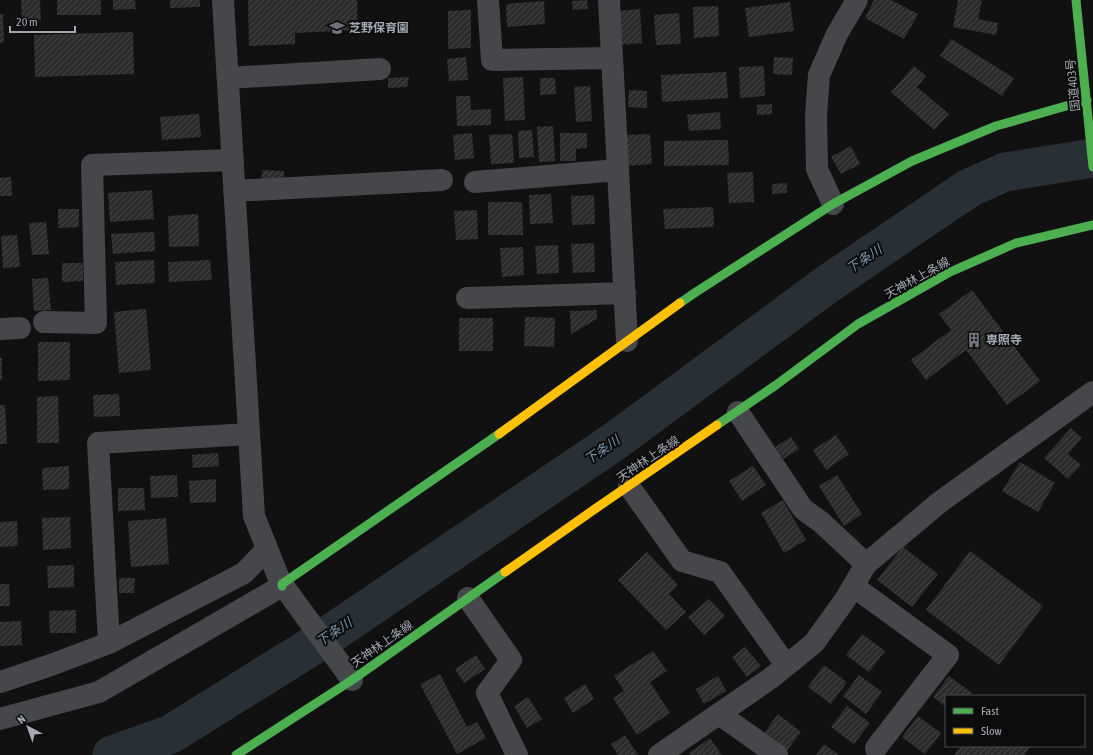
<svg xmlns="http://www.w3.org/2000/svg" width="1093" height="755" font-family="'Asap Condensed','Noto Sans JP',sans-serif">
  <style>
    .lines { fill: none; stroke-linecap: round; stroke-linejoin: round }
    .river { stroke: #282f35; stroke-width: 39 }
    .building { fill: url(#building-hatch) }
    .street { stroke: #46474a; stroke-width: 22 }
    .fast { stroke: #4caf50; stroke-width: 9 }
    .slow { stroke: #ffc107; stroke-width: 9 }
    .labels { text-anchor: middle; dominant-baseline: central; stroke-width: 4; stroke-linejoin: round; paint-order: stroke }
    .poi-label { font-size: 12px; font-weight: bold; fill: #a3a8b3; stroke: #0c0c0d; text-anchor: start }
    .street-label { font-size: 12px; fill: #a3a8b3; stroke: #0c0c0d }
    .water-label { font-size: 13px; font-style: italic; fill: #7996ae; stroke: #0c0c0d }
  </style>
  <defs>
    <pattern id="building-hatch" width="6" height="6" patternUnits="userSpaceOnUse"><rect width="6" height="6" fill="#2c2c2d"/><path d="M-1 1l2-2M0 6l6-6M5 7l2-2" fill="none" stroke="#474849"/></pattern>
  </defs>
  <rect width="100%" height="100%" fill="#111112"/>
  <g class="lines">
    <path class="river" d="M 112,755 L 171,734 L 317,643 L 615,441 L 829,283 L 969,188 L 1005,172 L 1093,158"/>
  </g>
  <path class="building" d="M 21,0 L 40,0 L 41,20 L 22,21 Z
    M 57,0 L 101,0 L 101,15 L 57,15 Z
    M 113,0 L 135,0 L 136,9 L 113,10 Z
    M 170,0 L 200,0 L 200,7 L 170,8 Z
    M 248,0 L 357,0 L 358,30 L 295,33 L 295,44 L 249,46 Z
    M 587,0 L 588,9 L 573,10 L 572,1 Z
    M 874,0 L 891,0 L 918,14 L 904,39 L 865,18 Z
    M 958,0 L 982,0 L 978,19 L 998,23 L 996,35 L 953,27 Z
    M 544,1 L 545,24 L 507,27 L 506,4 Z
    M 790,2 L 794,31 L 749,37 L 745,8 Z
    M 718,6 L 719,36 L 694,38 L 693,7 Z
    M 640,9 L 642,43 L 621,45 L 619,11 Z
    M 471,10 L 471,48 L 448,49 L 448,11 Z
    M 679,13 L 681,44 L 656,45 L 654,15 Z
    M 0,14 L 3,14 L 4,42 L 0,43 Z
    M 133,32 L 134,74 L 35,77 L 34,35 Z
    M 951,39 L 1014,78 L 1002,96 L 940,56 Z
    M 466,57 L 468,80 L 449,81 L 447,59 Z
    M 774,57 L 793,58 L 792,75 L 773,74 Z
    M 764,66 L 765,96 L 740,98 L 739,67 Z
    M 914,66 L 926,76 L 917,87 L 949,114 L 934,130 L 891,92 Z
    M 726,72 L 728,98 L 662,102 L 661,75 Z
    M 409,77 L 407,87 L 388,88 L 388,78 Z
    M 523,77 L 525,120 L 505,121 L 503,78 Z
    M 540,78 L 555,78 L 556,94 L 540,95 Z
    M 590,86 L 592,121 L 576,122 L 574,87 Z
    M 629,90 L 647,91 L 647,108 L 628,107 Z
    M 456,96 L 470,96 L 471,110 L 491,109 L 491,125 L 457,126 Z
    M 772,104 L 772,114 L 757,115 L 757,105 Z
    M 720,112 L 721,129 L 689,131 L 687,115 Z
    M 199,114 L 201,137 L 162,140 L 160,117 Z
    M 553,126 L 555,161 L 539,162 L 537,127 Z
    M 532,130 L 534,157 L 519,158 L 518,131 Z
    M 472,133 L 474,158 L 455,160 L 453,135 Z
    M 560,133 L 587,133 L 587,148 L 576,149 L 576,161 L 560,161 Z
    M 512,134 L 514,163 L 491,164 L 489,135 Z
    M 650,134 L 652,164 L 627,166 L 625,135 Z
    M 728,140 L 729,165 L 664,166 L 664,141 Z
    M 851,146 L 860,164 L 841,174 L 831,157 Z
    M 262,170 L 284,171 L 283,187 L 261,186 Z
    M 753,172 L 754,202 L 729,203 L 727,173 Z
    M 11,177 L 12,196 L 0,196 L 0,178 Z
    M 787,183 L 787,193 L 772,194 L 772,184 Z
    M 152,190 L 154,219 L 110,222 L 108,193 Z
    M 551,194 L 553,223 L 530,224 L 529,195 Z
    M 594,195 L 595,224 L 572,225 L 571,196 Z
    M 488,202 L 522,202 L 523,235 L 488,235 Z
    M 713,207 L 714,227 L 665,229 L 663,209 Z
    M 58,209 L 79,209 L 79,227 L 58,228 Z
    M 477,210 L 478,239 L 456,240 L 454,211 Z
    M 198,214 L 199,246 L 169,247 L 168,216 Z
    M 46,222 L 49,254 L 32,255 L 29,223 Z
    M 154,232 L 155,251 L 113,254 L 111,234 Z
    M 17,235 L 20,267 L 3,268 L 1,236 Z
    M 594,243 L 595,272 L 573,273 L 571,244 Z
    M 558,245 L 559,273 L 537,274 L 535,246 Z
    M 523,247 L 524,275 L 502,277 L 500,248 Z
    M 154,260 L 155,283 L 116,285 L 115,262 Z
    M 210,260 L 212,280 L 169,282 L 168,262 Z
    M 62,263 L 83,263 L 83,281 L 62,282 Z
    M 48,278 L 51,310 L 34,311 L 32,279 Z
    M 972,290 L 1040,381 L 1007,405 L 966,350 L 926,380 L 911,360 L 951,330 L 939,314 Z
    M 146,309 L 151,370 L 119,373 L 114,312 Z
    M 597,310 L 597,319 L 571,334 L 570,311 Z
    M 525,317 L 555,318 L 554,347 L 524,346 Z
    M 459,318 L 493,318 L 493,351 L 459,351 Z
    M 38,342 L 70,342 L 70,380 L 38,381 Z
    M 0,358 L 2,358 L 2,380 L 0,380 Z
    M 119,394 L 120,416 L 94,417 L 93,395 Z
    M 58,396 L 59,443 L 37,443 L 37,397 Z
    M 0,405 L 5,405 L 7,444 L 0,444 Z
    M 1071,428 L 1082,438 L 1068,454 L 1081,465 L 1068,479 L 1044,458 Z
    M 836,435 L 849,454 L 826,470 L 813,450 Z
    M 791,437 L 799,449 L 783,459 L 775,447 Z
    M 218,453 L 219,466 L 193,468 L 192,455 Z
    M 1020,462 L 1055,483 L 1038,512 L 1002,491 Z
    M 69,466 L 69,489 L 43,490 L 42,468 Z
    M 753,466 L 766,485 L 742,501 L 729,481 Z
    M 177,475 L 178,497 L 151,498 L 150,476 Z
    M 837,475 L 862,514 L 844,526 L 819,486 Z
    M 216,479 L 216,502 L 190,503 L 189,481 Z
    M 118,488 L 144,488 L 145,510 L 118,511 Z
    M 783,500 L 806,540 L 784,553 L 761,513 Z
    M 70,517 L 71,548 L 43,550 L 42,518 Z
    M 166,518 L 169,564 L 131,567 L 128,521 Z
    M 17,521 L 18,546 L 0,547 L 0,522 Z
    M 903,547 L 938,574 L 912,607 L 877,580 Z
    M 970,551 L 1043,606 L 999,665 L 926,610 Z
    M 647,552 L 678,585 L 669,594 L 686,612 L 666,630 L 618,580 Z
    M 74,565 L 74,587 L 48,588 L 47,566 Z
    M 119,578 L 135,578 L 134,593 L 119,593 Z
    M 0,584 L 9,584 L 10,606 L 0,606 Z
    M 709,599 L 725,616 L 704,635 L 688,617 Z
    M 76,610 L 76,633 L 50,633 L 49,611 Z
    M 21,621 L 22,645 L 0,646 L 0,622 Z
    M 862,634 L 885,651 L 869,672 L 846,655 Z
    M 745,647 L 761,666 L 747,677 L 732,657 Z
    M 653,651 L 667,671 L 650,682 L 670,713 L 637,735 L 613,698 L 624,691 L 614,676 Z
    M 476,655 L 485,669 L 464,683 L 455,669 Z
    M 824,665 L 847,682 L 831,704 L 808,687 Z
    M 440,674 L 467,727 L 477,722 L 486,738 L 457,754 L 420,684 Z
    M 859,675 L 882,692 L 866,714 L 843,696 Z
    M 718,676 L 726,691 L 704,704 L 696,689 Z
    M 949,676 L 972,693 L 970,696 L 946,696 L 946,707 L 933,697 Z
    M 585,684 L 594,699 L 573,713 L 564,698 Z
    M 528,697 L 542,719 L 527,728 L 514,706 Z
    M 847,706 L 870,723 L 854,744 L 831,727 Z
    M 778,714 L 801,732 L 785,753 L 762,736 Z
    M 918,716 L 941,733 L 925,754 L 902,737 Z
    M 625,735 L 638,755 L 618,755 L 611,744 Z
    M 710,738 L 722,755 L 690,755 L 689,753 Z
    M 824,744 L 839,755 L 816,755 Z
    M 961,746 L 1031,746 L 1024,755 L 954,755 Z"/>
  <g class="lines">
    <path class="street" d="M 488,0 L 492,60 L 612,58
      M 609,0 L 627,341
      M 228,78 L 380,69
      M 475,182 L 618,170
      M 234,191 L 442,180
      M 833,204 L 817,169 L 816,116 L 819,75 L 837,34 L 857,0
      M 467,298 L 625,293
      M 44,322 L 96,323 L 92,165 L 233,160
      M 0,329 L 20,328
      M 738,412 L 803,509 L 821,522 L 866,564
      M 629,486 L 682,561 L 720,572 L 786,665
      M 282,584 L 352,680
      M 853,586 L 948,655 L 876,748
      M 468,598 L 511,660 L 487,693 L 517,755
      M 109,643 L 98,443 L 249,434
      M 0,682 L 51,665 L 109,643 L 244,573 L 267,549
      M 719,714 L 777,755
      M 0,719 L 99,692 L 282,586 L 254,516 L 223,0
      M 659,755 L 771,678 L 814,643 L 845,600 L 866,564 L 940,502 L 1093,392"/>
    <path class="fast" d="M 1076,0 L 1093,167
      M 680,303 L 696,292 L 833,204 L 912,161 L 996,126 L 1087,100
      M 717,425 L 776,385 L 858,324 L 948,273 L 1016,243 L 1093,225
      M 282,586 L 282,584 L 499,434
      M 236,755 L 352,680 L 505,572"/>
    <path class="slow" d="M 499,434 L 680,303
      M 505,572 L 592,511 L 717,425"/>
  </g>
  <defs>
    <g id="school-bare" transform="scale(1.2)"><path d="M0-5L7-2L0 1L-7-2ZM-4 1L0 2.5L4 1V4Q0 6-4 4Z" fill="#70737b" stroke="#0c0c0d" stroke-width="2.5" paint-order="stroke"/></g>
    <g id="building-bare" transform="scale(1.2)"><path d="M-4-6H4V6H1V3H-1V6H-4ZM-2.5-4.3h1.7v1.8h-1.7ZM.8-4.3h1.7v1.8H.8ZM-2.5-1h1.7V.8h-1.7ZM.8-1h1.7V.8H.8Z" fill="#70737b" stroke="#0c0c0d" stroke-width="2.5" paint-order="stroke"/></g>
  </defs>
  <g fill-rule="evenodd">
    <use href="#school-bare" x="337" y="28"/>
    <use href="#building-bare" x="974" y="340"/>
  </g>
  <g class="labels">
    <g class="poi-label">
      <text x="349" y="28">芝野保育園</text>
      <text x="986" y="340">専照寺</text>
    </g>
    <g class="street-label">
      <text transform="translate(1073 85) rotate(-96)">国道403号</text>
      <text transform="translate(917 278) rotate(-29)">天神林上条線</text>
      <text transform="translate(648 459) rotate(-34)">天神林上条線</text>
      <text transform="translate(382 644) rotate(-35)">天神林上条線</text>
    </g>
    <g class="water-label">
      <text transform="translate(864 259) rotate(-34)">下条川</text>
      <text transform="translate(602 450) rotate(-35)">下条川</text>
      <text transform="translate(334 632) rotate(-34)">下条川</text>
    </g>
  </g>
  <rect x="945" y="695" width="140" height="52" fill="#0c0c0d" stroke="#484a4f"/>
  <rect x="953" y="708" width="20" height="6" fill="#4caf50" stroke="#484a4f"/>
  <text x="981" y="715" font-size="12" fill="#a3a8b3">Fast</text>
  <rect x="953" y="728" width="20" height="6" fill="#ffc107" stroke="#484a4f"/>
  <text x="981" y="735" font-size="12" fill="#a3a8b3">Slow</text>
  <g transform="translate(28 727) rotate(319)" stroke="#0c0c0d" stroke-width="3" paint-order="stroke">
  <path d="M0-3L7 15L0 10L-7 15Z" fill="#a3a8b3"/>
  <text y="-6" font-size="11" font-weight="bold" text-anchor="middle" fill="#a3a8b3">N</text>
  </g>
  <path d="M10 26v6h65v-6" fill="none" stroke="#a3a8b3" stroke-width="2"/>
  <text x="16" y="26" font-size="12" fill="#a3a8b3" stroke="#0c0c0d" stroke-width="3" paint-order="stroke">20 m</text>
</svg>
